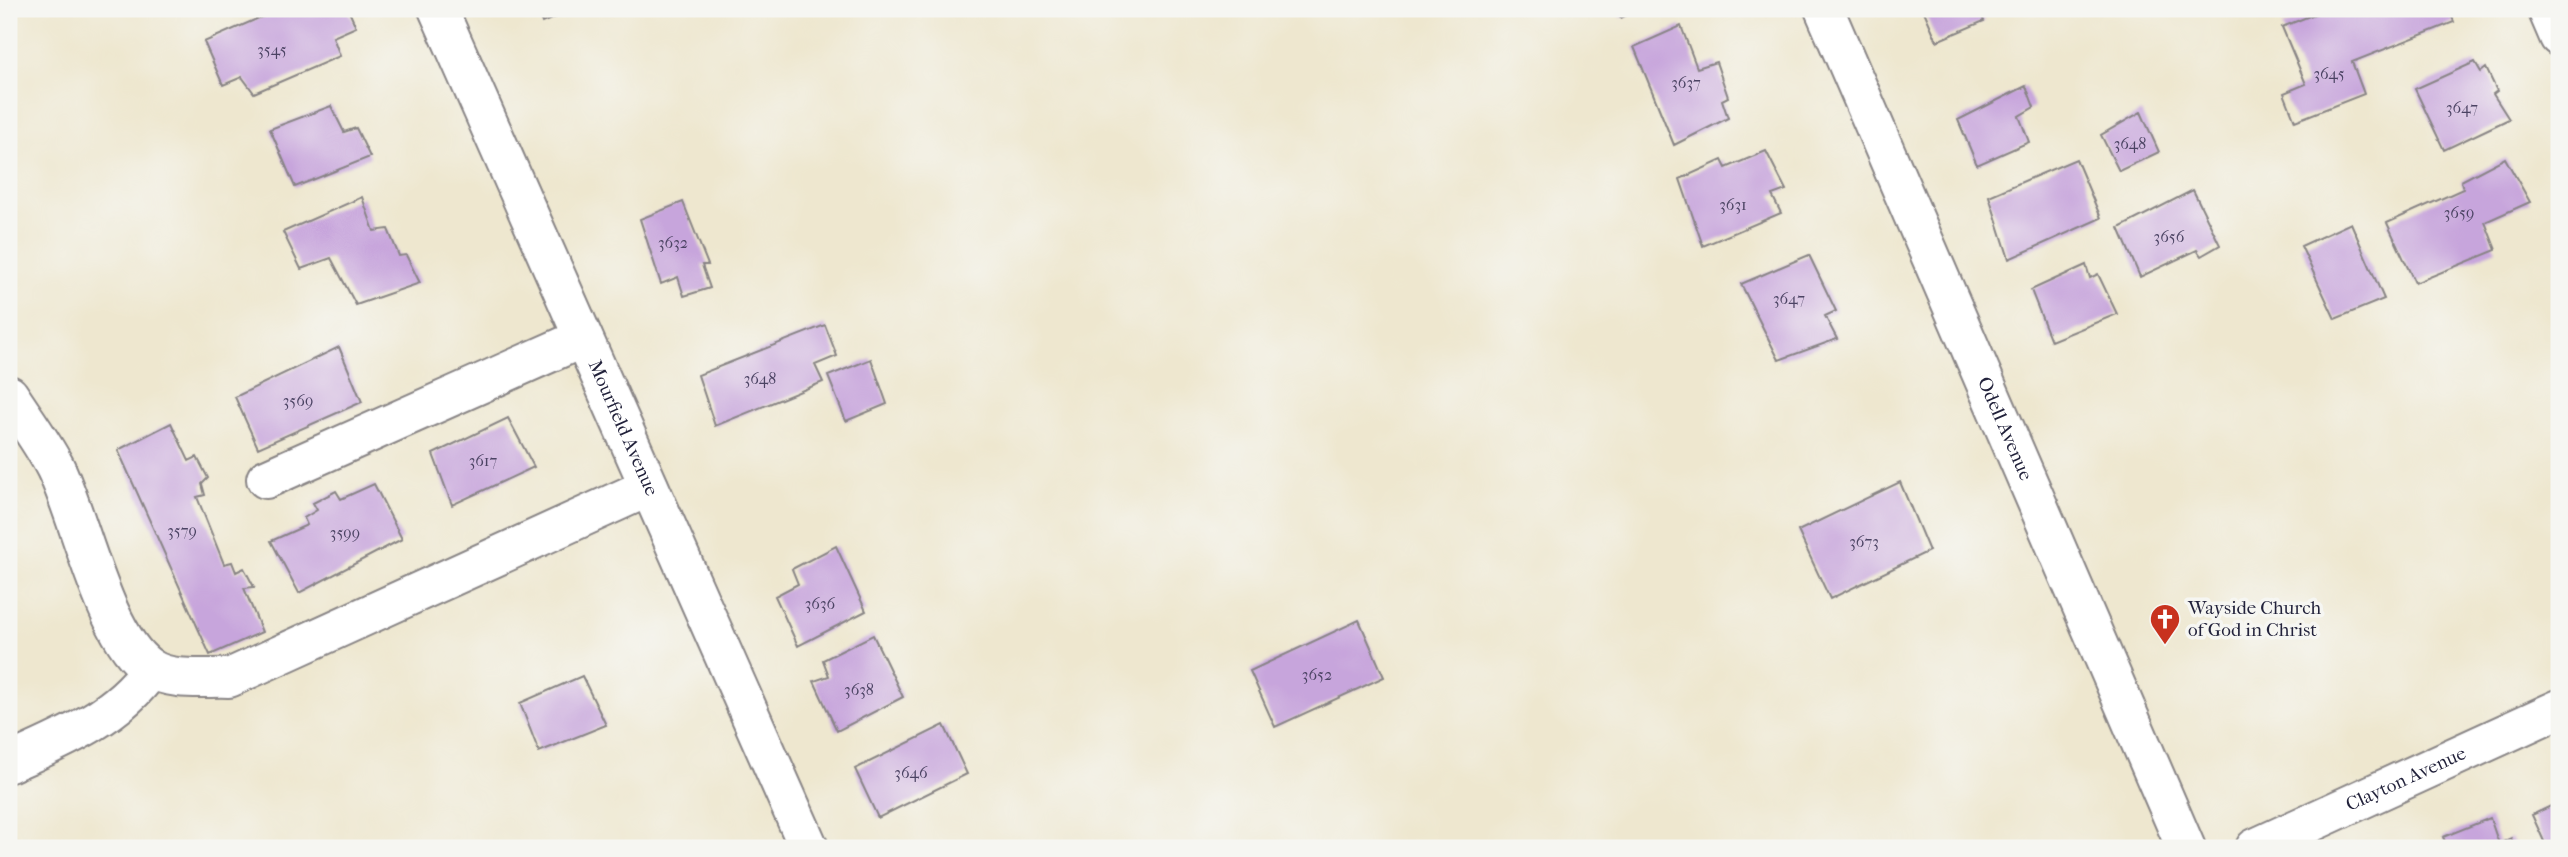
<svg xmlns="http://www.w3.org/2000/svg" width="2568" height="857" font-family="'IM FELL French Canon',serif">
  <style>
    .building { fill: #c7a5dc }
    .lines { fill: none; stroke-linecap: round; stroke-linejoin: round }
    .minor-casing { stroke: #888485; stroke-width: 42 }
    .minor { stroke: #fff; stroke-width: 38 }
    .labels { text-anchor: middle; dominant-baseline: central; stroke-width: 7; stroke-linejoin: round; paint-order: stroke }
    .number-label { font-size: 16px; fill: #4b4363 }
    .street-label { font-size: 19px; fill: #22223b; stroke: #f6f6f2 }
    .poi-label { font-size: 19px; fill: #22223b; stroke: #f6f6f2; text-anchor: start }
  </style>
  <rect width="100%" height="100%" fill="#f6f6f2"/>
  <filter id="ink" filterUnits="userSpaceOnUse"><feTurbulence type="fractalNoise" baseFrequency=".0143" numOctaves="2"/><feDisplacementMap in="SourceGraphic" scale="14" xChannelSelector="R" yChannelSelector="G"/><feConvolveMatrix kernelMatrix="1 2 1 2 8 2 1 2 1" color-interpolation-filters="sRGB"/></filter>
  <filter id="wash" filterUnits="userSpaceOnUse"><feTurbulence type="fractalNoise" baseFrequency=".00686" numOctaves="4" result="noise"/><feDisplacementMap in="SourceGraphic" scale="28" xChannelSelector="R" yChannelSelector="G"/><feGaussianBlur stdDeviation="1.57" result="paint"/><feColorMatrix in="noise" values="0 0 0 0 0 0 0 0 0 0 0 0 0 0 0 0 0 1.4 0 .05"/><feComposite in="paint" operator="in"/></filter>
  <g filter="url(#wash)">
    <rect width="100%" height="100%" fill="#eee7cf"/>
    <g id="blocks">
      <path class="building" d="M 280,9 L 348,9 L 356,27 L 333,37 L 340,56 L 254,93 L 242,77 L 223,85 L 204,42 Z
        M 537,9 L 575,9 L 542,23 Z
        M 1616,9 L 1639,9 L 1621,18 Z
        M 1923,9 L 1979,9 L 1984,21 L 1937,41 Z
        M 2327,9 L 2449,9 L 2454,22 L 2352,62 L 2364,94 L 2295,121 L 2284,93 L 2306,84 L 2282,27 Z
        M 1681,26 L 1697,68 L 1716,62 L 1728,97 L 1722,100 L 1728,118 L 1674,145 L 1634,47 Z
        M 2475,62 L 2481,72 L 2486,68 L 2497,91 L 2493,94 L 2509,119 L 2444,150 L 2415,89 Z
        M 2026,86 L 2034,107 L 2019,116 L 2029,142 L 1977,165 L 1958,120 Z
        M 331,106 L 344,132 L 356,128 L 370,157 L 295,187 L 270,129 Z
        M 2141,112 L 2159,152 L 2119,171 L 2101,135 Z
        M 1766,151 L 1786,190 L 1772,195 L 1781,213 L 1703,246 L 1680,179 L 1722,160 L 1726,168 Z
        M 2505,158 L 2530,202 L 2485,222 L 2496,250 L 2415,283 L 2387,223 L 2463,189 L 2461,181 Z
        M 2076,159 L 2101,218 L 2009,259 L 1989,196 Z
        M 2193,190 L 2220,245 L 2201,256 L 2197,250 L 2140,277 L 2119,228 Z
        M 362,197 L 374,231 L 388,229 L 399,256 L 406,255 L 420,283 L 356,305 L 331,258 L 301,269 L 283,232 Z
        M 683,202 L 708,265 L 702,265 L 710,288 L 684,296 L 678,277 L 661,284 L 640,219 Z
        M 2351,223 L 2384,299 L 2335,319 L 2301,246 Z
        M 1809,255 L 1836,311 L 1825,316 L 1837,339 L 1779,360 L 1741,284 Z
        M 2086,265 L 2090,278 L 2098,274 L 2117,314 L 2051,341 L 2031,290 Z
        M 825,325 L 837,356 L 815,365 L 823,382 L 715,426 L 698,375 Z
        M 339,347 L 362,402 L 258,448 L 235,397 Z
        M 871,359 L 887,404 L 846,421 L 828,376 Z
        M 508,418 L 534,467 L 452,505 L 433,454 Z
        M 171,423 L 189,461 L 197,457 L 208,478 L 202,484 L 205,495 L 197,497 L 224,564 L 232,562 L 236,572 L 244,568 L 254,587 L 244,588 L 262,632 L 210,655 L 118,450 Z
        M 1900,482 L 1929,551 L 1830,599 L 1798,531 Z
        M 374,484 L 402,539 L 299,593 L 271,541 L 307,525 L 304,518 L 317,510 L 313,503 L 336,491 L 341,499 Z
        M 836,546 L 866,611 L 798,646 L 775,596 L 798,584 L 792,569 Z
        M 1359,620 L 1384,677 L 1275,727 L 1250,671 Z
        M 873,635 L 903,697 L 837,731 L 814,681 L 829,676 L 823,660 Z
        M 582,676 L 606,725 L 539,752 L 520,703 Z
        M 944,725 L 967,774 L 878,818 L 855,769 Z
        M 2559,802 L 2559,848 L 2547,848 L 2532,815 Z
        M 2490,818 L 2499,844 L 2511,838 L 2516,848 L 2448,848 L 2443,837 Z"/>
    </g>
  </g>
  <g filter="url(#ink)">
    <use href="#blocks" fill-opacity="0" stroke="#888485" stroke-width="2"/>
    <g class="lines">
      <g class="minor-casing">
        <g id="minor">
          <path id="s1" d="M 438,9 L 809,848"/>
          <path id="s2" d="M 1824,9 L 2186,848"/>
          <path d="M 2547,9 L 2559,37"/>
          <path d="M 9,395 C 24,418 42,442 55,467 C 81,519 103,636 150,668 C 171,682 205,677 229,678 L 649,487"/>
          <path d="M 266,479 L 583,338"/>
          <path d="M 9,763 C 61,740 118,717 151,669"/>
          <path id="s3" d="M 2255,848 L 2559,709"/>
        </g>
      </g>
      <use href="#minor" class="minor"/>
    </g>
  </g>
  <defs>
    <g id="church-pin" transform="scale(1.575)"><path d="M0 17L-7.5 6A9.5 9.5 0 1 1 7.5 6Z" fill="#c8321e" stroke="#f6f6f2"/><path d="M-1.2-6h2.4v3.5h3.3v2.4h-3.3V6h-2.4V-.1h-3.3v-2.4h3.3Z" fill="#fff"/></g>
  </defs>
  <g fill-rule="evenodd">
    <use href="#church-pin" x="2165" y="619"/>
  </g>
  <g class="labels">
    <g class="number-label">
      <text x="272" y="49">3545</text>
      <text x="2329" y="73">3645</text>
      <text x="1686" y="82">3637</text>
      <text x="2462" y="107">3647</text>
      <text x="2130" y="143">3648</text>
      <text x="1733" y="204">3631</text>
      <text x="2459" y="212">3659</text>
      <text x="2169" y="236">3656</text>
      <text x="673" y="242">3632</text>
      <text x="1789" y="298">3647</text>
      <text x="760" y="378">3648</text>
      <text x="298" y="400">3569</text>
      <text x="483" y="460">3617</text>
      <text x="182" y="530">3579</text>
      <text x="345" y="532">3599</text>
      <text x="1864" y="541">3673</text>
      <text x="820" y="603">3636</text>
      <text x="1317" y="674">3652</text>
      <text x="859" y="689">3638</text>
      <text x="911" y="772">3646</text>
    </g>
    <g class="street-label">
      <text stroke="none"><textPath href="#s1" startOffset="458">Mourfield Avenue</textPath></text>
      <text stroke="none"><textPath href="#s2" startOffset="457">Odell Avenue</textPath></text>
      <text stroke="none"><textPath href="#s3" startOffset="166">Clayton Avenue</textPath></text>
    </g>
    <g class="poi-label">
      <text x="2188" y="608">Wayside Church<tspan x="2188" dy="22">of God in Christ</tspan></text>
    </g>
  </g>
  <rect width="2568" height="857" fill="none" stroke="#f6f6f2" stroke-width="35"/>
</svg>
